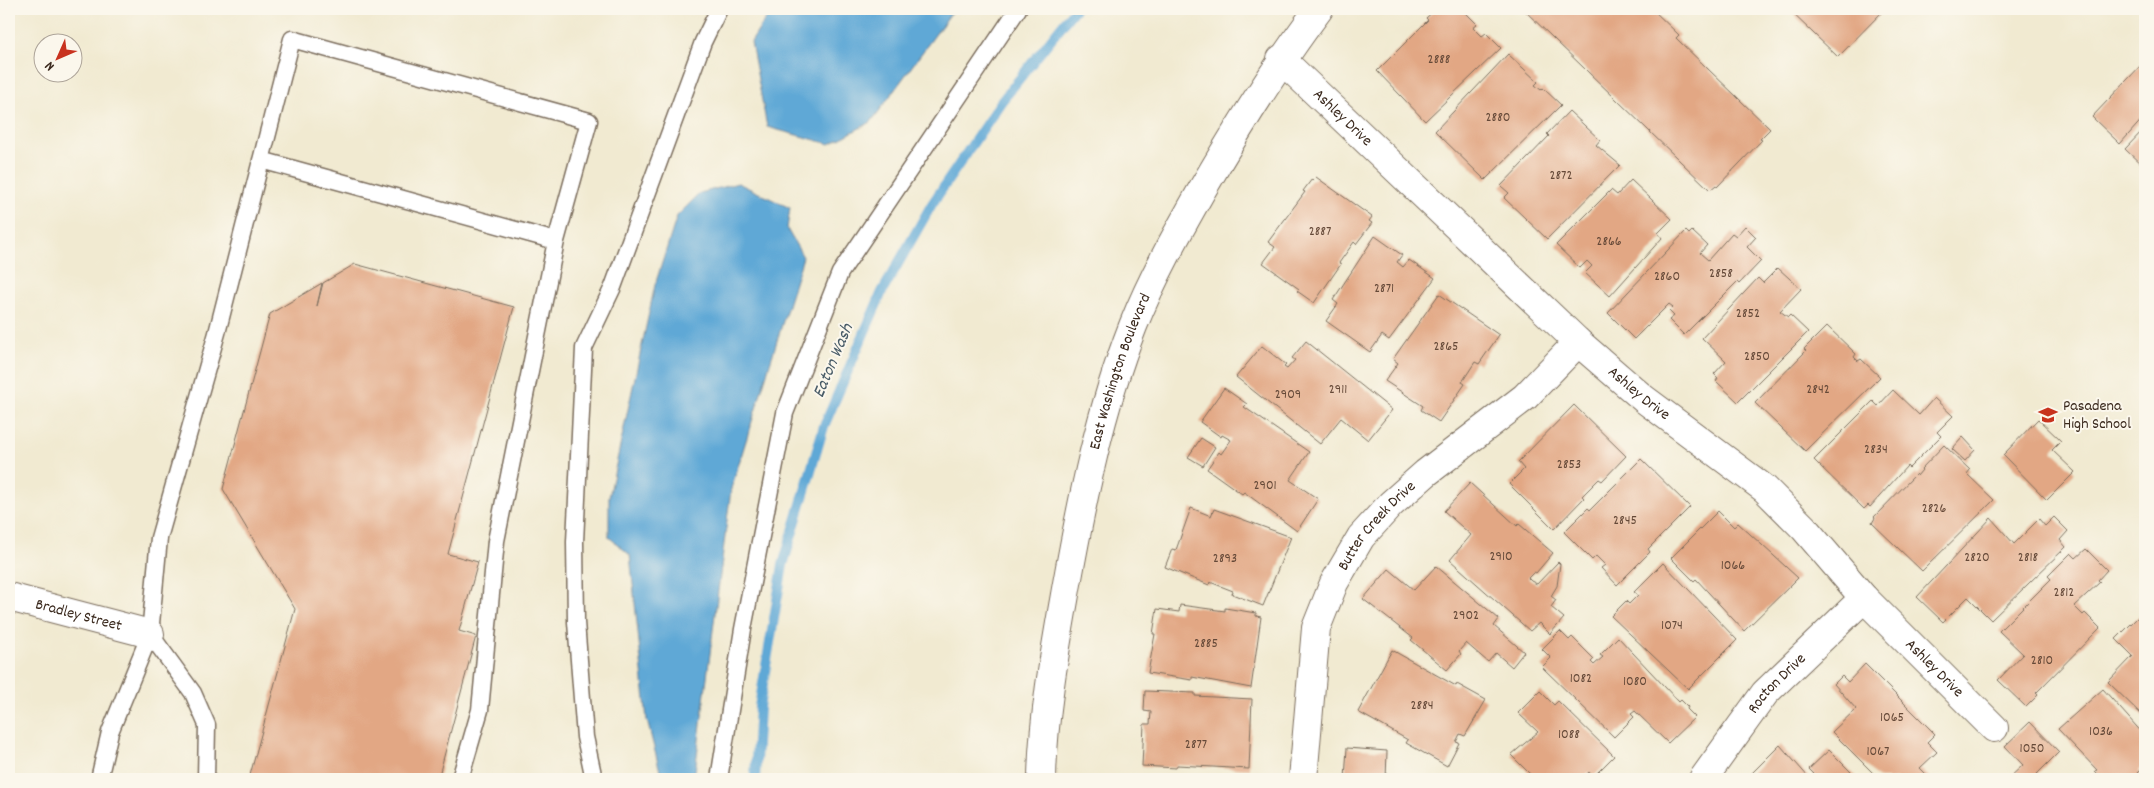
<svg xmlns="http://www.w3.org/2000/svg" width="2154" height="788" font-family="Dekko,sans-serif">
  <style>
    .water { fill: #5ea8d6; stroke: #4c697a }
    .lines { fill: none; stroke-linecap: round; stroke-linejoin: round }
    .stream { stroke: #5ea8d6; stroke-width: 10 }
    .building { fill: #e2a784 }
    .service-casing { stroke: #7b6d5d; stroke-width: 19 }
    .minor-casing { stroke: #7b6d5d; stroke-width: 30 }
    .secondary-casing { stroke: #7b6d5d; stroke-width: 30 }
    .service { stroke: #fff; stroke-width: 16 }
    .minor { stroke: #fff; stroke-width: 28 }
    .secondary { stroke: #fff; stroke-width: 28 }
    .labels { text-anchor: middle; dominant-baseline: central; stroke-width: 4; stroke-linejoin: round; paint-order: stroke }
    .number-label { font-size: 14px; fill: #654938 }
    .street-label { font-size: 16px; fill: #3b2a1e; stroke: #fbf7ec }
    .poi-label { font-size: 16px; fill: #3b2a1e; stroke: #fbf7ec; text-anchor: start }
    .water-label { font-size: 18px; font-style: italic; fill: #495c68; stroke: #fbf7ec }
  </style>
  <rect width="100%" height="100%" fill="#fbf7ec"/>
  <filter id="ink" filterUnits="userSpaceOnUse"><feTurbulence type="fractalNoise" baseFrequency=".02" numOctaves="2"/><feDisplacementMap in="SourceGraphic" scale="10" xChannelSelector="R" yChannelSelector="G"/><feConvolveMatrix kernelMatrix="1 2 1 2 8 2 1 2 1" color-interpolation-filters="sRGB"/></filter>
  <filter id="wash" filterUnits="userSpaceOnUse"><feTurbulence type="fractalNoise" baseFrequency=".0096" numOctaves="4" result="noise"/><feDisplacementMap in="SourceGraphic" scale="20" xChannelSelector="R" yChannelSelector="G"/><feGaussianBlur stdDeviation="1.12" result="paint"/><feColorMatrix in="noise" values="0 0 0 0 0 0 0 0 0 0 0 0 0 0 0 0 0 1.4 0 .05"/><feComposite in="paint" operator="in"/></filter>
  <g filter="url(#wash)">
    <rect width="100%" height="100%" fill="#f1ead1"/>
    <path class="water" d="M 772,9 L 954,9 L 871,122 L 830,144 L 767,127 L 751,42 Z
      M 738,183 L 790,208 L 787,229 L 803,257 L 731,489 L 694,779 L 662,779 L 647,720 L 630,555 L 609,537 L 609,497 L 655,285 L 677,216 L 700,193 Z"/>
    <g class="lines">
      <path class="stream" d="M 755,779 L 759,707 L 783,565 L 824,426 L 882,292 L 932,204 L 1001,102 L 1075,9"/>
    </g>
    <g id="blocks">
      <path class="building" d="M 1436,9 L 1462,9 L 1477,24 L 1473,27 L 1482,36 L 1486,33 L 1501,48 L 1425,121 L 1377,71 L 1428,20 L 1426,18 Z
        M 1523,9 L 1652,9 L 1679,35 L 1676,38 L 1770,129 L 1760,139 L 1762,140 L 1717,187 L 1716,185 L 1710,190 Z
        M 1788,9 L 1885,9 L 1838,57 Z
        M 1508,54 L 1538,82 L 1535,85 L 1541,90 L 1543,88 L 1561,105 L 1485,180 L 1435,131 Z
        M 2144,62 L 2145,116 L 2120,144 L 2092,117 Z
        M 1569,111 L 1600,140 L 1596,145 L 1620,165 L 1547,239 L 1504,198 L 1509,193 L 1501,186 L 1549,136 L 1547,134 Z
        M 2145,128 L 2145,168 L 2125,149 Z
        M 1316,177 L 1372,217 L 1369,221 L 1372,223 L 1356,244 L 1354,242 L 1339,263 L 1341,264 L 1314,303 L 1297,291 L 1299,289 L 1263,263 L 1275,247 L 1268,242 L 1305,192 L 1303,191 L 1312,179 L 1313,180 Z
        M 1631,180 L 1672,219 L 1658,233 L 1662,238 L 1610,296 L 1585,273 L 1592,266 L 1587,261 L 1580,268 L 1556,245 L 1611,190 L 1617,195 Z
        M 1745,226 L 1756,237 L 1747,247 L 1761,261 L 1739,284 L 1737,282 L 1684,335 L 1669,320 L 1674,316 L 1669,311 L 1673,307 L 1669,304 L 1634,339 L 1608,313 L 1686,231 L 1689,234 L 1692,231 L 1707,245 L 1700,253 L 1708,260 L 1732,233 L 1736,236 Z
        M 1375,236 L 1402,255 L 1397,262 L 1403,267 L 1409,260 L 1435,278 L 1389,340 L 1382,335 L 1370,352 L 1326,321 L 1338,304 L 1333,300 Z
        M 355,264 L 514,307 L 448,554 L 478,562 L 459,631 L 476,636 L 438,779 L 249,779 L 295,609 L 223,489 L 270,314 L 322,283 L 317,306 L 323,283 Z
        M 1778,268 L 1801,289 L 1780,311 L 1788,317 L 1790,315 L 1808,332 L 1738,402 L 1716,381 L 1718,378 L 1714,374 L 1726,361 L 1702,338 L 1758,278 L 1763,283 Z
        M 1439,294 L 1499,335 L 1479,364 L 1475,362 L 1462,382 L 1465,384 L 1439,422 L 1421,410 L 1423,406 L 1385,381 L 1398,363 L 1393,359 Z
        M 1827,326 L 1856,354 L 1854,357 L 1858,361 L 1861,359 L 1880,377 L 1805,451 L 1755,403 L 1806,351 L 1804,349 Z
        M 1306,341 L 1392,410 L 1368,440 L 1341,418 L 1320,444 L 1236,377 L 1262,346 L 1286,365 L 1284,367 L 1287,369 L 1295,360 L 1292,358 Z
        M 1224,388 L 1247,404 L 1244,407 L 1309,452 L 1290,480 L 1318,499 L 1297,531 L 1244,492 L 1242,494 L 1207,469 L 1219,452 L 1221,454 L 1231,440 L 1222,435 L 1221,437 L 1200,422 Z
        M 1893,390 L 1919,415 L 1934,398 L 1953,416 L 1937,432 L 1941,436 L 1909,468 L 1907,466 L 1870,507 L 1868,505 L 1864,509 L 1814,460 L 1873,401 L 1878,406 Z
        M 1574,405 L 1626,456 L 1602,481 L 1599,479 L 1582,496 L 1584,498 L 1554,529 L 1509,484 L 1524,469 L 1518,462 Z
        M 2038,419 L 2061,441 L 2052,450 L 2075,472 L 2047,500 L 2003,455 Z
        M 1963,437 L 1975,450 L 1965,461 L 1952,449 Z
        M 1201,438 L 1215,447 L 1203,466 L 1188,457 Z
        M 1944,445 L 1970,470 L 1967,474 L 1994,500 L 1922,571 L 1872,523 L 1875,518 L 1874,517 L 1916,474 L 1917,476 L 1922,470 L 1921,469 Z
        M 1641,459 L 1690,507 L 1648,549 L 1650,552 L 1617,585 L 1601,568 L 1605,565 L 1596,556 L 1592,560 L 1564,532 L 1588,508 L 1590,510 Z
        M 1470,483 L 1517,526 L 1519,524 L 1553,553 L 1536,573 L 1534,572 L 1528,578 L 1531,581 L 1537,584 L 1558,562 L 1560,564 L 1557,586 L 1551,596 L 1556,600 L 1551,607 L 1564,618 L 1550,634 L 1539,623 L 1530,631 L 1450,560 L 1471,535 L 1444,511 Z
        M 1191,508 L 1211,516 L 1214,509 L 1291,537 L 1263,606 L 1232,594 L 1233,591 L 1210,582 L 1209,585 L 1165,567 L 1172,549 L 1176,550 Z
        M 1718,511 L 1734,527 L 1738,523 L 1798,578 L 1744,631 L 1696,579 L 1694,581 L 1671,558 Z
        M 2054,517 L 2068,531 L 2060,540 L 2066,547 L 1991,620 L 1968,597 L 1943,622 L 1917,597 L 1991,518 L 2014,544 L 2039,519 L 2045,526 Z
        M 2086,549 L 2107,570 L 2098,580 L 2100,582 L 2074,606 L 2083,615 L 2085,613 L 2100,628 L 2036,693 L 2038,695 L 2026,707 L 1998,680 L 2023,654 L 1999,631 L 2051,579 L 2048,576 L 2071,553 L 2076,558 Z
        M 1663,563 L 1737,640 L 1688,689 L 1611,616 L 1626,601 L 1629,604 L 1638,595 L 1634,592 Z
        M 1436,566 L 1499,619 L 1494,626 L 1524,652 L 1512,667 L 1496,653 L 1488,662 L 1466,643 L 1459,651 L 1461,654 L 1447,670 L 1411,640 L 1413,638 L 1363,599 L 1389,569 L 1414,590 Z
        M 1180,605 L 1225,611 L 1225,608 L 1256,613 L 1256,616 L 1261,617 L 1251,688 L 1192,677 L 1192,680 L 1148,673 L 1155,634 L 1153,634 L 1157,609 L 1179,612 Z
        M 2141,614 L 2145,619 L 2145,718 L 2108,682 L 2133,656 L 2116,639 Z
        M 1560,631 L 1569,640 L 1572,637 L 1594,659 L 1591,662 L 1594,665 L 1603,657 L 1600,655 L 1618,637 L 1679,702 L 1681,700 L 1688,707 L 1687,709 L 1695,717 L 1668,743 L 1635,711 L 1631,714 L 1634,717 L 1614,737 L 1542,667 L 1551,658 L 1542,649 Z
        M 1392,650 L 1456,686 L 1457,684 L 1486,700 L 1465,736 L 1460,734 L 1456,742 L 1459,743 L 1447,766 L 1406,743 L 1408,740 L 1358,712 Z
        M 1865,664 L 1935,734 L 1927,742 L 1937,752 L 1920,768 L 1931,779 L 1879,779 L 1832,732 L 1856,709 L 1834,684 L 1842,676 L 1848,682 Z
        M 2103,689 L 2145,736 L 2145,769 L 2143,767 L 2138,772 L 2140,774 L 2136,779 L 2133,776 L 2130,779 L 2103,779 L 2095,771 L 2097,770 L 2058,729 Z
        M 1145,691 L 1195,693 L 1195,696 L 1252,699 L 1249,769 L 1177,765 L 1176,768 L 1142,766 L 1144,724 L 1150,724 L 1151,712 L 1144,711 Z
        M 1540,691 L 1554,705 L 1558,701 L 1614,756 L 1593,777 L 1589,772 L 1586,775 L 1590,779 L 1535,779 L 1511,755 L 1538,732 L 1518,713 Z
        M 2030,722 L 2059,752 L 2037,774 L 2043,779 L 2008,779 L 2023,765 L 2005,746 Z
        M 1780,745 L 1810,779 L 1814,774 L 1809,769 L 1829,750 L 1858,779 L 1756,779 L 1751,774 Z
        M 1347,748 L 1387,751 L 1386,779 L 1345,779 Z"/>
    </g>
  </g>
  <g filter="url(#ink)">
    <use href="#blocks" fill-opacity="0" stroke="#7b6d5d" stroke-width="1"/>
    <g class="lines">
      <g class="service-casing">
        <path id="service" d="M 150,634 L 193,693 L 207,725 L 206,779
          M 99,779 L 110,732 L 150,634 L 159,538 L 217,333 L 292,39 L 589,121 L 556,241 L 261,160
          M 460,779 L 480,710 L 496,541 L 556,241
          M 594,779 L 585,737 L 576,622 L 575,542 L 584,348 L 613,287 L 703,42 L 719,9
          M 719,779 L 743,629 L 785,413 L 840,273 L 1018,9"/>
      </g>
      <g class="minor-casing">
        <g id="minor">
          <path id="s1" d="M 1281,59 L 1578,342 L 1644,399 L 1765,489 L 1804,528 L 1864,598 L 1994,728"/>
          <path id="s2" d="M 9,597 L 150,634"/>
          <path id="s3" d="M 1303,779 L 1316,628 L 1334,583 L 1361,537 L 1391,504 L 1426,473 L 1525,397 L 1578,342"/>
          <path id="s4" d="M 1703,779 L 1765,693 L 1864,598"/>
        </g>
      </g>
      <g class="secondary-casing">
        <g id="secondary">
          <path id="s5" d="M 1042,779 C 1043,716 1055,651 1066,589 C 1082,500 1100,410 1133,326 C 1152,278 1178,232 1203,188 C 1239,126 1276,66 1319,9"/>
        </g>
      </g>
      <use href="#service" class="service"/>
      <use href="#minor" class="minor"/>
      <use href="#secondary" class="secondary"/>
    </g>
  </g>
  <defs>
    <g id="school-bare" transform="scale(1.5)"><path d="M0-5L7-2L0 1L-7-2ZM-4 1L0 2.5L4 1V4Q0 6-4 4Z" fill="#c8321e" stroke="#fbf7ec" stroke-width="2.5" paint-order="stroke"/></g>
  </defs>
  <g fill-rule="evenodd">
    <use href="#school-bare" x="2048" y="415"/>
  </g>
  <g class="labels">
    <g class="number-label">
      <text x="1439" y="60">2888</text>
      <text x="1498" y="118">2880</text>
      <text x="1561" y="176">2872</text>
      <text x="1320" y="232">2887</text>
      <text x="1609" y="242">2866</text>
      <text x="1721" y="274">2858</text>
      <text x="1667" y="277">2860</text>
      <text x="1384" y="289">2871</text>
      <text x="1748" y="314">2852</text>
      <text x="1446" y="347">2865</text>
      <text x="1757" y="357">2850</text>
      <text x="1338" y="390">2911</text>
      <text x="1818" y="390">2842</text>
      <text x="1288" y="395">2909</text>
      <text x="1876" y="450">2834</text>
      <text x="1569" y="465">2853</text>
      <text x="1265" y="486">2901</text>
      <text x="1934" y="509">2826</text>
      <text x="1625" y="521">2845</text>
      <text x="1501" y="557">2910</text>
      <text x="1977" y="558">2820</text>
      <text x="2028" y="558">2818</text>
      <text x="1225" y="559">2893</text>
      <text x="1733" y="566">1066</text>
      <text x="2064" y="593">2812</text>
      <text x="1466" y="616">2902</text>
      <text x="1672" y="626">1074</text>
      <text x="1206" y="644">2885</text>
      <text x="2042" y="661">2810</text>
      <text x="1581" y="679">1082</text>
      <text x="1635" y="682">1080</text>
      <text x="1422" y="706">2884</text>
      <text x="1892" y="718">1065</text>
      <text x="2101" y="732">1036</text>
      <text x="1569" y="735">1088</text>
      <text x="1196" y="745">2877</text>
      <text x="2032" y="749">1050</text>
      <text x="1878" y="752">1067</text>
    </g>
    <g class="street-label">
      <text stroke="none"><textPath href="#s1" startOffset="85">Ashley Drive</textPath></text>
      <text stroke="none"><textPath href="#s5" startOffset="416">East Washington Boulevard</textPath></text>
      <text stroke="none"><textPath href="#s1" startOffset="490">Ashley Drive</textPath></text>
      <text stroke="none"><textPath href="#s3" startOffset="272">Butter Creek Drive</textPath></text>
      <text stroke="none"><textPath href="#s2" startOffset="72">Bradley Street</textPath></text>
      <text stroke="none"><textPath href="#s1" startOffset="895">Ashley Drive</textPath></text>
      <text stroke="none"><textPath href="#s4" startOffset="121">Rocton Drive</textPath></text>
    </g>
    <g class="poi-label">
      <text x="2063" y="406">Pasadena<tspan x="2063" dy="18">High School</tspan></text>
    </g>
    <g class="water-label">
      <text transform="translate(834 361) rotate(-67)">Eaton Wash</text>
    </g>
  </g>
  <rect width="2154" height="788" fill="none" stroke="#fbf7ec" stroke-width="30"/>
  <g transform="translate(58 58) rotate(225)"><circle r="24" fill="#fbf7ec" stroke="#aea59a"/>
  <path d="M0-4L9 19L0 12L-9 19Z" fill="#c8321e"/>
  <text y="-8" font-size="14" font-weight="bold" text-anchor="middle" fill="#3b2a1e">N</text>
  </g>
</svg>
